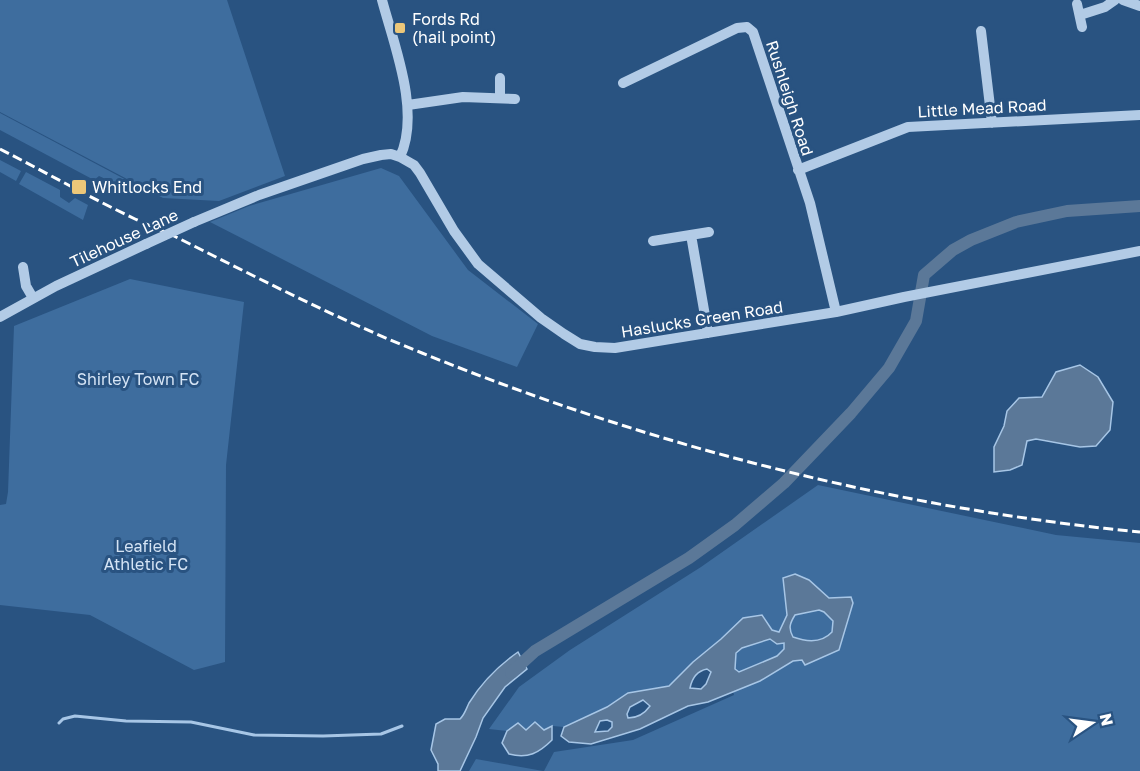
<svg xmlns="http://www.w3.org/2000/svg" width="1140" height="771" font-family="'Golos Text',sans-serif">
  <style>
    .green { fill: #3e6d9e }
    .water { fill: #5b7898; stroke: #a7c6e6; stroke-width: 1.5; fill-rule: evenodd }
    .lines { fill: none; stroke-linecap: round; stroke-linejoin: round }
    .stream { stroke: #a7c6e6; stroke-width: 3 }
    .canal { stroke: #5b7898; stroke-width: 12 }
    .minor { stroke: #b2cbe6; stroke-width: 10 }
    .rail { stroke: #fff; stroke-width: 3; stroke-dasharray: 10 4.5; stroke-linecap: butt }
    .minor-bridge { stroke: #b2cbe6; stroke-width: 10 }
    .poi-dot { fill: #ecc779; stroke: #295381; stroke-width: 2 }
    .labels { text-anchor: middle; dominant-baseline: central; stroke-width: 6; stroke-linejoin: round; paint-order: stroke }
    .poi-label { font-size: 16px; fill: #fff; stroke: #295381; text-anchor: start }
    .street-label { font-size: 16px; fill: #fff; stroke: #295381 }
    .park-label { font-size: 16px; fill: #d5e4f5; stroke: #295381 }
  </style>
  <rect width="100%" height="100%" fill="#295381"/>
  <path class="green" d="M 0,0 L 227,0 L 285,176 L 219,201 L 163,198 L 0,112 Z
    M 0,113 L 149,192 L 150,192 L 112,182 L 99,176 L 94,180 L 0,130 Z
    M 0,160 L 21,171 L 16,181 L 0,172 Z
    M 381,168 L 399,176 L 468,270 L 538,324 L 517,367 L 432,336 L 210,222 L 249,206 Z
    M 26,172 L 60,190 L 60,197 L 69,203 L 75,198 L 88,205 L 83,220 L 19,184 Z
    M 130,279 L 244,302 L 226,465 L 225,662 L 194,670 L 90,615 L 0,605 L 0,505 L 6,504 L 8,492 L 14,326 Z
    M 818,485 L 1056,535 L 1140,543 L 1140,771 L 544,771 L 554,752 L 633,740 L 734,695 L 722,640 L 669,686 L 628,693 L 607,707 L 564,727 L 553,726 L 544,730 L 526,730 L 518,723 L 507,731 L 489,729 L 519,687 L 570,650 L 701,567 Z
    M 476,759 L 543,771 L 469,771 Z"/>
  <path class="water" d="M 1080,365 L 1098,377 L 1113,402 L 1110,430 L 1096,446 L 1080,447 L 1036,439 L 1027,441 L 1022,465 L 1010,470 L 994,472 L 994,447 L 1004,426 L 1007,411 L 1019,398 L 1042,397 L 1056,372 Z
    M 795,574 L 809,580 L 829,598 L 851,597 L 853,603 L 839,650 L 805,665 L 802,660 L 793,661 L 760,681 L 708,702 L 688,706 L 640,729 L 591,744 L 569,742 L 561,736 L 564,727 L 607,707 L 628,693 L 669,686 L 693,662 L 721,639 L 743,618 L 762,615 L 772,630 L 779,632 L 787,615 L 783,578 ZM 819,610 L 824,612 L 833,621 L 832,632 C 822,643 807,642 793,637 C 788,628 790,623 795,615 ZM 770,639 L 777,644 L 784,643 L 784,649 L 777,656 L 739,672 L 735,669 L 736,653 L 742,648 ZM 707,669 L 711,672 L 706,684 L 701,689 L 690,688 C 692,678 697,671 707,669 ZM 643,700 L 650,706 C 645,713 637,718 628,718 L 627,714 L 630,707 ZM 607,720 L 612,722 L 612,727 L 608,731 L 595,732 L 600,721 Z
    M 518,652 L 527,669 L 505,687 L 483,718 L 476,737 L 460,771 L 438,771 L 438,764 L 431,750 L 436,724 L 445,719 L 460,719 C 465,714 466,709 469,703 C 482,682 498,666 518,652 Z
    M 535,722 L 544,730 L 552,726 L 552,740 C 539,753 528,759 509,754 L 502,743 L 507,731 L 518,723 L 526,730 Z"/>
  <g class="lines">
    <path class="stream" d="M 59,723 L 63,719 L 75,716 L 126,721 L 191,722 L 254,735 L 323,736 L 381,734 L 402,726"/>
    <path class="canal" d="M 511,673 L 535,651 L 689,558 L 735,525 L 784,483 L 851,413 L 889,368 L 916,321 L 924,275 L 953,250 L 971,240 L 1016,222 L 1067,211 L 1140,206"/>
    <path class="minor" d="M 382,0 C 394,45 421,112 400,157
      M 1123,0 L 1140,6
      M 1077,4 L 1082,27
      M 1080,15 L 1105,7 L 1115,0
      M 981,31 L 992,123
      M 623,83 L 737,28 L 747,27 L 753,32 L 810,203 L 836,312
      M 500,98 L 500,78
      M 408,105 L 463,97 L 515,99
      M 798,170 L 908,127 L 1140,115
      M 194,222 L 259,195 L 363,159 L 381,155 L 391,154 L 400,157 L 414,165 L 420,173 L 454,231 L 478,264 L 541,318 L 564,334 L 580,344 L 595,347 L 615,348 L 836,312 L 904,297 L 1140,251
      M 691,235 L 708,333
      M 653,241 L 709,232
      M 23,267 L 26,286 L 33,298
      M 0,317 L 56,286 L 146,244"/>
    <path class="rail" d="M 0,149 C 45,172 89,197 135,219 C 148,225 161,230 174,236 C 256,277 337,319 422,353 C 651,446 893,508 1140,532"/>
    <path class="minor-bridge" d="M 146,244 L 194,222"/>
  </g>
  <g class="poi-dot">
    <rect x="394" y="22" width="12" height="12" rx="3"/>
    <rect x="71" y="179" width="16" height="16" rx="3"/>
  </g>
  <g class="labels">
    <g class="poi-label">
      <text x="412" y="19">Fords Rd<tspan x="412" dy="18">(hail point)</tspan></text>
      <text x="92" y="187">Whitlocks End</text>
    </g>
    <g class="street-label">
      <text transform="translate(790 98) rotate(72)">Rushleigh Road</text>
      <text transform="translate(982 108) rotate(-3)">Little Mead Road</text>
      <text transform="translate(124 238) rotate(-25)">Tilehouse Lane</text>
      <text transform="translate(702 319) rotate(-9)">Haslucks Green Road</text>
    </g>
    <g class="park-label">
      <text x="138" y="379">Shirley Town FC</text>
      <text x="146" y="546">Leafield<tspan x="146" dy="18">Athletic FC</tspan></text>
    </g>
  </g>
  <g transform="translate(1092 723) rotate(77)" stroke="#295381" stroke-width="4.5" paint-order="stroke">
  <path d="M0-4.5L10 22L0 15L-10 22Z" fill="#ffffff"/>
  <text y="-9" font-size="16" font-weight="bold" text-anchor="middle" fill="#ffffff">N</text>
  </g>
</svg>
